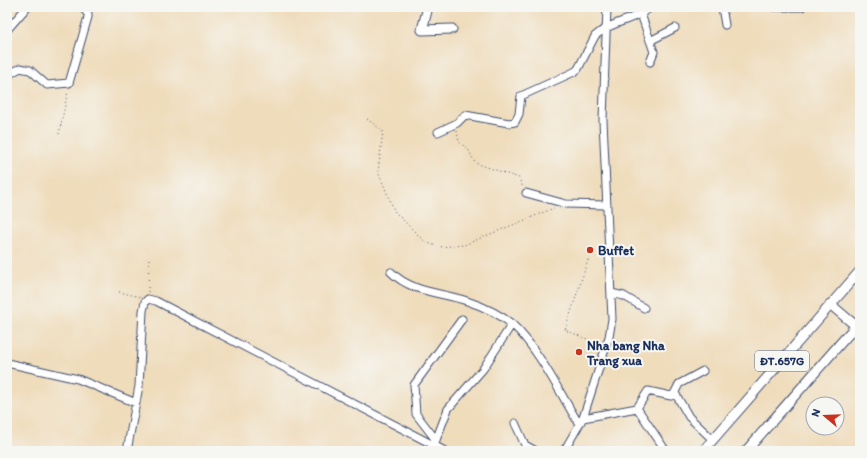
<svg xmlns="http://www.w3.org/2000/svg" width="867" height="458" font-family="Itim,sans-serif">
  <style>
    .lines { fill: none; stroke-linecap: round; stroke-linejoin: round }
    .minor-casing { stroke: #3b496c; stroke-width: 9 }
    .major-casing { stroke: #3b496c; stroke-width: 11 }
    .path { stroke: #3b496c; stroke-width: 1; stroke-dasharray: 1 3; stroke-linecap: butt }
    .minor { stroke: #fff; stroke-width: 7 }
    .major { stroke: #fff; stroke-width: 9 }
    .poi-dot { fill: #c8321e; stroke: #f6f6f2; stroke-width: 1.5 }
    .labels { text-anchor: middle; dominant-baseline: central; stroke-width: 4; stroke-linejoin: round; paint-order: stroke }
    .shield { fill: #f6f6f2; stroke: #5d6b8a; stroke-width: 1 }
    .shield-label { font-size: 12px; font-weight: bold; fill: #1b2f5e }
    .poi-label { font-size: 13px; font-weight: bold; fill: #1b2f5e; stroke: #f6f6f2; text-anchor: start }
  </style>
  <rect width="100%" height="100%" fill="#f6f6f2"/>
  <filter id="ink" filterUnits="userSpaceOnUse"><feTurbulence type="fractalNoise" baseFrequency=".025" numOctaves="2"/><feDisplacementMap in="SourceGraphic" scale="8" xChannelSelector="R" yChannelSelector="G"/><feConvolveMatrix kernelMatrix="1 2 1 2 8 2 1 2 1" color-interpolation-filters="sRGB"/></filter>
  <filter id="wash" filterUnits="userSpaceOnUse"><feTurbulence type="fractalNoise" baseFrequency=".012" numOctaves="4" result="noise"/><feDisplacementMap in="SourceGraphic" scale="16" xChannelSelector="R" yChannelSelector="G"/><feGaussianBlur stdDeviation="0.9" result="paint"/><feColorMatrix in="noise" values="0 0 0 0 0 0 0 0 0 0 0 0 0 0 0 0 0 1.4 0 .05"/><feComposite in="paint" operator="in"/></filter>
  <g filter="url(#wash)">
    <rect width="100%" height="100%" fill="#efdcbb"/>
  </g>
  <g filter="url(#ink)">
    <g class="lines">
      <g class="minor-casing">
        <path id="minor" d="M 722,7 L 725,25
          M 773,7 L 802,7
          M 641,14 L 654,52 L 650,62
          M 7,30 L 27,7
          M 650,41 L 675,28
          M 7,76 L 20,68 L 30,70 L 47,85 L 69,83 L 88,17 L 88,14 L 82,7
          M 438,132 L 457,123 L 465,115 L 509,123 L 515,122 L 519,114 L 521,96 L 574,72 L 578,69 L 595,36 C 611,21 634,21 651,7
          M 526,193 L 566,204 L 607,205
          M 391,272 C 412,293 441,292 467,301 C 482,306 501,315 513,325 C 538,348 561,395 579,424
          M 611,293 L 624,296 L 644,308
          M 7,363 L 78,379 L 136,403
          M 675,393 L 689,417 L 713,440
          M 637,408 L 648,391 L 671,396 L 674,394 L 679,384 L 703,371
          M 583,418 L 637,408 L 666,451
          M 515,423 L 525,445 L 536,451
          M 436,440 L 416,414 L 414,385 L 462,319
          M 434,445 L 448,409 L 483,369 L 512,324
          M 127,451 L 139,386 L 143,311 L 145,302 L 148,299 L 156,301 L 445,451
          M 564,451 L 583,418 L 609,337 L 612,319 L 603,120 L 607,7"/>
      </g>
      <g class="major-casing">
        <path id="major" d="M 428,7 L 422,30 L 452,29
          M 830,304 L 856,326
          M 703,451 L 860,271
          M 746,451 L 860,321"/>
      </g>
      <path class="path" d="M 367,119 L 383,131 L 378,172 L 395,212 L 425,242 L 439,247 L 464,245 L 554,208
        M 457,131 L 459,142 L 468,149 L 475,163 L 519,178 L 523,188
        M 59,134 L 68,91
        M 588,260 L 565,330 L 599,344
        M 119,292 L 140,297
        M 148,292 L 149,259"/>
      <use href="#minor" class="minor"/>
      <use href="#major" class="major"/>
    </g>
  </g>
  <g class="poi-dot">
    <circle cx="590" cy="250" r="4"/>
    <circle cx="579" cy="352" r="4"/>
  </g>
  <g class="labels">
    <rect class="shield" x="755" y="351" width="54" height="20" rx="3"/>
    <g class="shield-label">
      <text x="782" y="361">ĐT.657G</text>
    </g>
    <g class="poi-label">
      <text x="598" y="250">Buffet</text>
      <text x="587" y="345">Nha bang Nha<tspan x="587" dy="15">Trang xua</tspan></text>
    </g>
  </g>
  <rect width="867" height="458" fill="none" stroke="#f6f6f2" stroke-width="24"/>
  <g transform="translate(825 416) rotate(289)"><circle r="19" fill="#f6f6f2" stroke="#9ea6b7"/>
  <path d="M0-3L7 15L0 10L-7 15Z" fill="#c8321e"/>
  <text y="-6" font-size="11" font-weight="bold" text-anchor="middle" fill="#1b2f5e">N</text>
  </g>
</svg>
